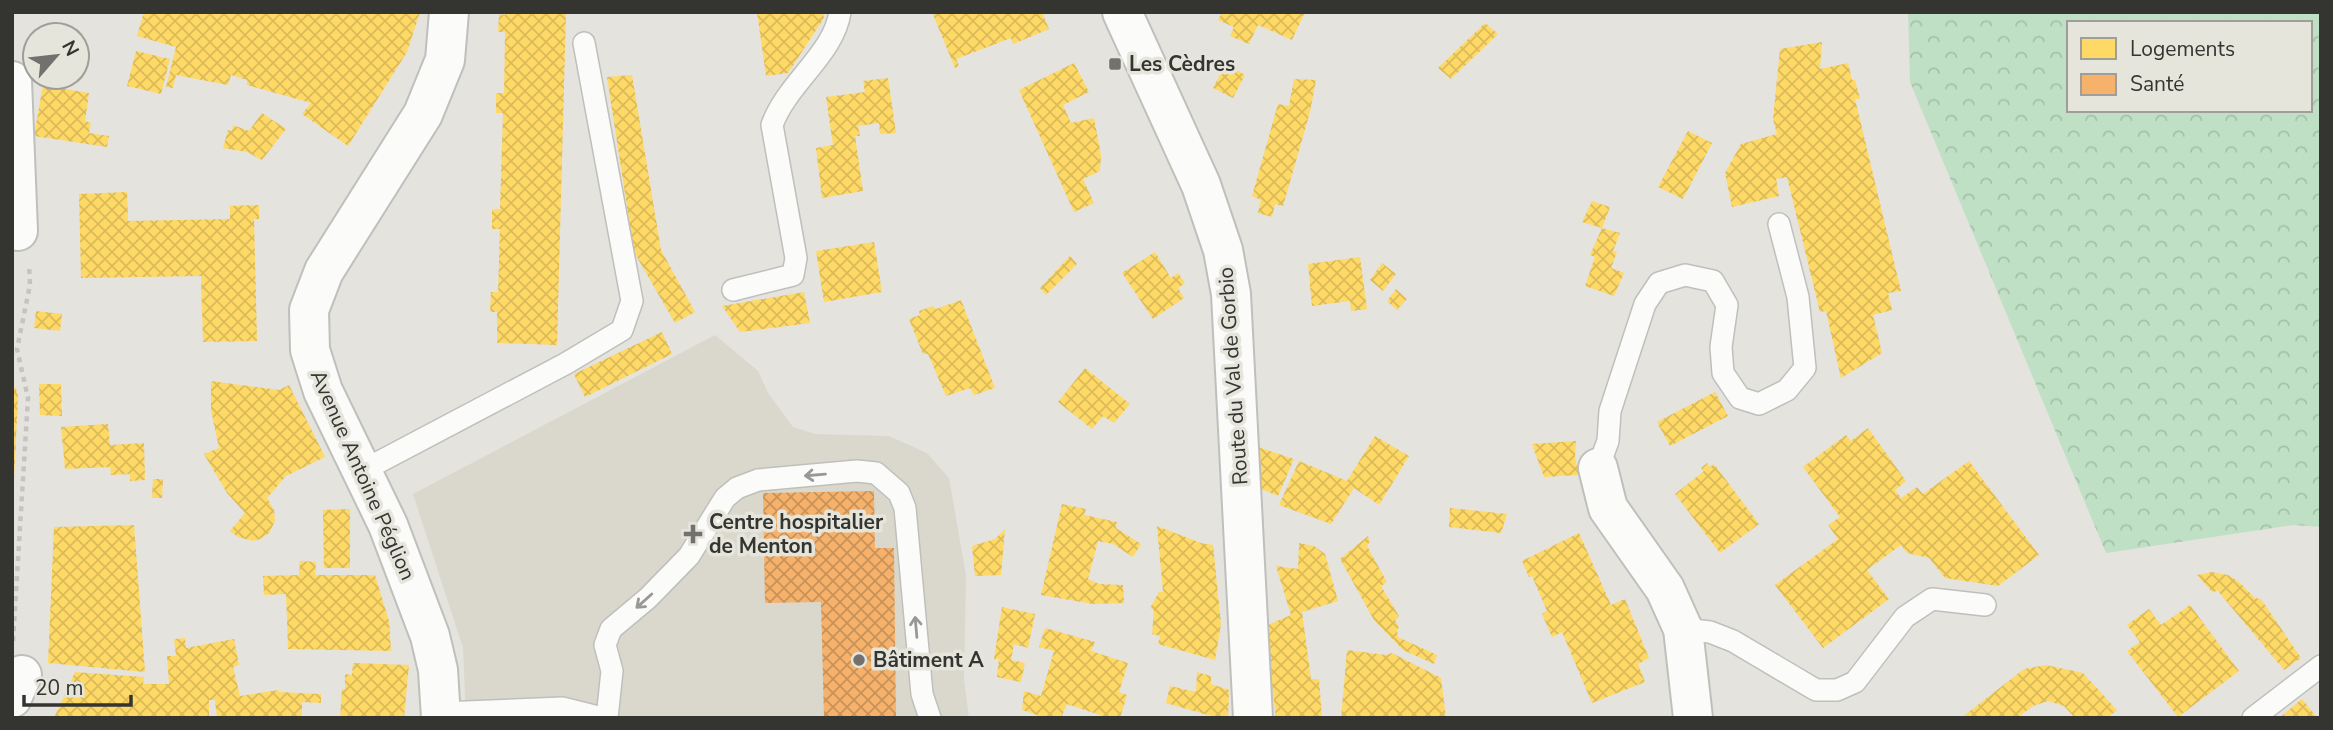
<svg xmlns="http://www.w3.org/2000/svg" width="2333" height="730" font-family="'Nunito Sans',sans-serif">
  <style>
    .built { fill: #dad8cd }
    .forest { fill: url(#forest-crowns); fill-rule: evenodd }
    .homes { fill: url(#homes-cross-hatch) }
    .health { fill: url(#health-cross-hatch) }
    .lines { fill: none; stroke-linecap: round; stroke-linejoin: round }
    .service-casing { stroke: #bfbfbb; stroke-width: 24 }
    .minor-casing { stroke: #bfbfbb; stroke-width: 42 }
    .tertiary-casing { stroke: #bfbfbb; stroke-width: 42 }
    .path { stroke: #c5c4c3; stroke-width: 4.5; stroke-dasharray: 5 5; stroke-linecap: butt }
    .service { stroke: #fbfbfa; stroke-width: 21 }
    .minor { stroke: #fbfbfa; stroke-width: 38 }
    .tertiary { stroke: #fbfbfa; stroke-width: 38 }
    .oneway { stroke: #989896 }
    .poi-dot { fill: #72716e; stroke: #e6e5dc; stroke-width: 2.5 }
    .labels { text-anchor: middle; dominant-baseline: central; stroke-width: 7; stroke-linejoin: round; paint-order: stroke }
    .poi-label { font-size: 21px; font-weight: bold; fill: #343431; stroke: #e6e5dc; text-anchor: start }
    .street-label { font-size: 21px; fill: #343431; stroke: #e6e5dc }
  </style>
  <defs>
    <pattern id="forest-crowns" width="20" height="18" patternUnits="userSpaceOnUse" patternTransform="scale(1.75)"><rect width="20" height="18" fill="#bfe0c4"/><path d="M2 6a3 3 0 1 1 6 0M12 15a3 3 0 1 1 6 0" fill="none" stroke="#a5c1a9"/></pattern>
    <pattern id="homes-cross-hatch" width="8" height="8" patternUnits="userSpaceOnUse" patternTransform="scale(1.75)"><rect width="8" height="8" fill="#ffd966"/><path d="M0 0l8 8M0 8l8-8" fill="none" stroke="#dbbb59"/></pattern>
    <pattern id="health-cross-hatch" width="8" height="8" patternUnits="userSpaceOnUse" patternTransform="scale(1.75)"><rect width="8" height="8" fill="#f6b26b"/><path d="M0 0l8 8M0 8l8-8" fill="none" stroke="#c89259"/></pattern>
  </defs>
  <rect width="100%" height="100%" fill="#e4e3de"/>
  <path class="built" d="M 715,335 L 758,371 L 768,393 L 793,427 L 815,434 L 889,436 L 927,453 L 949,478 L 966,575 L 964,680 L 969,718 L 466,718 L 463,648 L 413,494 Z"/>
  <path class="forest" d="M 1908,12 L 2321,12 L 2321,527 L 2293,525 L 2106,553 L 1910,82 ZM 2069,23 L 2310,23 L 2310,110 L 2069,110 Z"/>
  <path class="homes" d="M 144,12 L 420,12 L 407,52 L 348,146 L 302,114 L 311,103 L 247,85 L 247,80 L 231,75 L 228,85 L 176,75 L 173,88 L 166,87 L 176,47 L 137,36 Z
    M 506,12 L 566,12 L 557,345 L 497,343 L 497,312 L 490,312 L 491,292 L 498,292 L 500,229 L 492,229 L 492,210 L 500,209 L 503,113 L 496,113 L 496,93 L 504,93 L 505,32 L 498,32 L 499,14 L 505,15 Z
    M 757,12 L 823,12 L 824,18 L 788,73 L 766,76 Z
    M 932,12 L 1042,12 L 1049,29 L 1013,44 L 1011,38 L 956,59 L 959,66 L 955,68 Z
    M 1222,12 L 1305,12 L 1292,40 L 1258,25 L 1249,44 L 1230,36 L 1234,27 L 1218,20 Z
    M 1485,23 L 1498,34 L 1451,79 L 1438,68 Z
    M 1822,42 L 1820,69 L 1848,63 L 1852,80 L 1855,80 L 1860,99 L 1855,99 L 1901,291 L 1888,293 L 1892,310 L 1873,315 L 1882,353 L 1841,378 L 1826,311 L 1820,312 L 1787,177 L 1776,179 L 1779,196 L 1732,207 L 1725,173 L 1741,144 L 1777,134 L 1773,119 L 1780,49 Z
    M 136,51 L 170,59 L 161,94 L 127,86 Z
    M 1074,63 L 1089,92 L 1063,105 L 1071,123 L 1094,118 L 1101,155 L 1100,171 L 1083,179 L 1094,203 L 1074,212 L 1019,90 Z
    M 1226,63 L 1245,75 L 1233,98 L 1213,88 Z
    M 632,75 L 661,250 L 695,312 L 675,323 L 634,252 L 607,77 Z
    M 888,78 L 896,133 L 880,134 L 879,123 L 858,126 L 860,136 L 855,136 L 863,191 L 822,198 L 816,148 L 833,145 L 826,97 L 865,92 L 863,81 Z
    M 1294,79 L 1316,80 L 1310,112 L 1283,206 L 1275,204 L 1272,217 L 1258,213 L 1261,200 L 1252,196 L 1278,104 L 1289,106 Z
    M 43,85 L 89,93 L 85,121 L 91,123 L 89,133 L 109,136 L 107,147 L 34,136 Z
    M 262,113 L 286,129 L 262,160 L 247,152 L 223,148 L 228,130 L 232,131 L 233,125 L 249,131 Z
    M 1688,131 L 1712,143 L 1683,199 L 1658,187 Z
    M 127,192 L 128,221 L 230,219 L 230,206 L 259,205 L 259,219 L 254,219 L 257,341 L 203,342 L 201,276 L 81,278 L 79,194 Z
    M 1592,201 L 1610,207 L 1602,228 L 1582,222 Z
    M 1602,228 L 1620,233 L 1613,251 L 1617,252 L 1611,268 L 1624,273 L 1614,296 L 1585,286 L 1595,257 L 1590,255 Z
    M 874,242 L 882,292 L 824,302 L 816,251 Z
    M 1155,252 L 1171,278 L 1178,273 L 1185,283 L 1178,288 L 1184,298 L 1153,319 L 1122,273 Z
    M 1070,256 L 1077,264 L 1046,295 L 1040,288 Z
    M 1360,257 L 1367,309 L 1351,311 L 1350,301 L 1312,306 L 1308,264 Z
    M 1382,263 L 1396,274 L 1383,291 L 1370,280 Z
    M 1396,289 L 1407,299 L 1397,310 L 1387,301 Z
    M 804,292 L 810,323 L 740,332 L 722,306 Z
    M 961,300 L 995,388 L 974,395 L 970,388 L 946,396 L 928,354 L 923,354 L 909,319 L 920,315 L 919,311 L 933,306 L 936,309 Z
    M 36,311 L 62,314 L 60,331 L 34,328 Z
    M 662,332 L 672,354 L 585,397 L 574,374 Z
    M 1085,368 L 1130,404 L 1114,423 L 1103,416 L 1092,429 L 1058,402 Z
    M 211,381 L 279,390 L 289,385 L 325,457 L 286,476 L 267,498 L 274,510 L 275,521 L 269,533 L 260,539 L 253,541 L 238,537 L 230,531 L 245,513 L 227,493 L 204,454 L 219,448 L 211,410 Z
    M 39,384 L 61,384 L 62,416 L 40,415 Z
    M 12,385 L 16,389 L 18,396 L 14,480 L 12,480 Z
    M 1715,392 L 1728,416 L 1670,446 L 1657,422 Z
    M 108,424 L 110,445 L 144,443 L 145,480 L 130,481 L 130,474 L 111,475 L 110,467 L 65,469 L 61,427 Z
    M 1868,428 L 1906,481 L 1895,490 L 1901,498 L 1917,487 L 1923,494 L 1969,461 L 2039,555 L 1998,586 L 1945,578 L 1929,558 L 1907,553 L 1901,545 L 1867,570 L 1889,599 L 1823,648 L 1775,585 L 1838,539 L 1828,525 L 1840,517 L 1803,467 L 1846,435 L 1851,441 Z
    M 1375,436 L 1409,456 L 1379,505 L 1354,488 L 1331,524 L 1279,505 L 1299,461 L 1347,481 Z
    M 1576,441 L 1575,457 L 1579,475 L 1544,477 L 1532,444 Z
    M 1252,445 L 1294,459 L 1278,496 L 1253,486 Z
    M 1707,463 L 1710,467 L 1714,464 L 1759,524 L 1720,553 L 1675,494 L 1704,471 L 1701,468 Z
    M 153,479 L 163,479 L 162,498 L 152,498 Z
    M 1062,504 L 1086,509 L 1084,515 L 1117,522 L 1116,528 L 1141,544 L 1133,557 L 1113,544 L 1098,541 L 1088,579 L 1099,584 L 1123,585 L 1124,603 L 1093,604 L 1041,595 Z
    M 1450,508 L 1507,514 L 1501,533 L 1449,527 Z
    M 350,509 L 350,568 L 324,568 L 323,510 Z
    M 134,525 L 145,672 L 48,663 L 54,527 Z
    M 1157,526 L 1201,543 L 1213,545 L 1221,624 L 1215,660 L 1158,644 L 1160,636 L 1152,634 L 1154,610 L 1150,608 L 1159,592 L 1163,592 Z
    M 1005,529 L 1001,575 L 975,576 L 972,546 L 995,539 Z
    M 1579,533 L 1611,605 L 1625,599 L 1649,658 L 1638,664 L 1645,682 L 1592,703 L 1562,632 L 1552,637 L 1542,614 L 1547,611 L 1532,576 L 1529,577 L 1522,561 Z
    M 1368,536 L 1370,541 L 1367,546 L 1387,582 L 1381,586 L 1399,616 L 1395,620 L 1399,627 L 1397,630 L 1398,637 L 1437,655 L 1434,664 L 1403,650 L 1374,620 L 1340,559 Z
    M 1299,543 L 1314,546 L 1325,554 L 1338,601 L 1302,612 L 1311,679 L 1319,679 L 1322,718 L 1276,718 L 1265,626 L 1291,615 L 1276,566 L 1298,569 Z
    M 300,561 L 316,562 L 315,575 L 375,575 L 389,621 L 391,651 L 288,649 L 286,594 L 264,595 L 263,576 L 299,575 Z
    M 2212,572 L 2228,575 L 2239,582 L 2255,598 L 2261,599 L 2301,658 L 2284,670 L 2217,590 L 2213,593 L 2197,575 Z
    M 2190,605 L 2239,671 L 2178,717 L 2127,651 L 2140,642 L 2127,625 L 2149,609 L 2161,625 Z
    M 1002,607 L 1035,614 L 1028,648 L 1014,644 L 1011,660 L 1025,663 L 1021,682 L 997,677 L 999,659 L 994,659 Z
    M 1045,628 L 1095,642 L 1091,651 L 1128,663 L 1119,692 L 1127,695 L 1120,718 L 1109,718 L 1067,704 L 1061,718 L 1046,718 L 1022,710 L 1024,691 L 1041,696 L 1054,651 L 1039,647 Z
    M 185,638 L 186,648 L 234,639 L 239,665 L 233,667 L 240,696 L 279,690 L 279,692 L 321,694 L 321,703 L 302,702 L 302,718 L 217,718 L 215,700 L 209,700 L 209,718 L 54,718 L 75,672 L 144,677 L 143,684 L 169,684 L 167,656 L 176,656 L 174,639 Z
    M 1347,650 L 1386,655 L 1392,653 L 1441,678 L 1446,718 L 1341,718 Z
    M 353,663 L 409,665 L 404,718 L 340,718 L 342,689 L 345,689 L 345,674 L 352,675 Z
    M 2046,665 L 2083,673 L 2117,710 L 2107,718 L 2075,718 L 2064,706 L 2048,701 L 2033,706 L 2017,718 L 1961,718 L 2024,669 Z
    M 1197,672 L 1211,676 L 1211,684 L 1229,690 L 1228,718 L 1218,718 L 1166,703 L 1170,686 L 1196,692 Z
    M 2302,699 L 2316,716 L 2314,718 L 2279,718 Z"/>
  <path class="health" d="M 874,491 L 875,548 L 894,548 L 896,718 L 824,718 L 821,602 L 765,603 L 763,493 Z"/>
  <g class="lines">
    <g class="service-casing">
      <path id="service" d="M 733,290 L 793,275 L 796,258 L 772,125 C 787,83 834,54 840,12
        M 1598,468 L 1608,441 L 1610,411 L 1645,304 L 1659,283 L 1685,275 L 1713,281 L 1727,305 L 1721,347 L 1723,373 L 1740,398 L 1759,404 L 1787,390 L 1805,368 L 1798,297 L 1779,224
        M 362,471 L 565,364 L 622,330 L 632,301 L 584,43
        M 1683,629 L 1710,632 L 1733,641 L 1816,690 L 1837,690 L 1855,682 L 1905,617 L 1932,599 L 1985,605
        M 441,713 L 562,708 L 602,718
        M 607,718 L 612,671 L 605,645 L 611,629 L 648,598 L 689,556 L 725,498 L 737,488 L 758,480 L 857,471 L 876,473 L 899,493 L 905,508 L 922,694 L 930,718
        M 2253,718 L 2321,666"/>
    </g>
    <g class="minor-casing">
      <path id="minor" d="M 12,81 L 18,231
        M 1598,468 L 1608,508 L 1665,589 L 1683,629 L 1693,718
        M 12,698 L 22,675"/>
    </g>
    <g class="tertiary-casing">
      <path id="tertiary" d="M 1122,12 L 1201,185 L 1223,250 L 1231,294 L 1253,718
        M 441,718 L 438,670 L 430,636 L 388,525 L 323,391 L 310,350 L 309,310 L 324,271 L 423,114 L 445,60 L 449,12"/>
    </g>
    <path class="path" d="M 13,641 L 28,398 L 17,349 L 30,285 L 29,264"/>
    <use href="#service" class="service"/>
    <use href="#minor" class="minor"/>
    <use href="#tertiary" class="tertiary"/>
  </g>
  <defs><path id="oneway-shaft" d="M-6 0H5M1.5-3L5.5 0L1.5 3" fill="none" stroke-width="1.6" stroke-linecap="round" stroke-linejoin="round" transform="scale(1.75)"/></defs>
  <g class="oneway">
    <use href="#oneway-shaft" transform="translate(815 475) rotate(175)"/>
    <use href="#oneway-shaft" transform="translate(644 601) rotate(138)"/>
    <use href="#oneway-shaft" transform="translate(916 627) rotate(-95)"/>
  </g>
  <g class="poi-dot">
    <rect x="1108" y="57" width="14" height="14" rx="3.5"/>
    <path d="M689.5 523.5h7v7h7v7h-7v7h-7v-7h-7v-7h7z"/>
    <circle cx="859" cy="660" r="7"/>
  </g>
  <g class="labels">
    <g class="poi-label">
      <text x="1129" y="64">Les Cèdres</text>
      <text x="709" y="522">Centre hospitalier<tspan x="709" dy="24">de Menton</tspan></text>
      <text x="873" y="660">Bâtiment A</text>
    </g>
    <g class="street-label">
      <text transform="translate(1233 376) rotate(-94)">Route du Val de Gorbio</text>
      <text transform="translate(363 475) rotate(66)">Avenue Antoine Péglion</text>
    </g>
  </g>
  <rect width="2333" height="730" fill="none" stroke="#343431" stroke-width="28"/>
  <rect x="2067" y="21" width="245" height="91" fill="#e6e5dc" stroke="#9f9e98" stroke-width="2"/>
  <rect x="2081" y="38" width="35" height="21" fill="#ffd966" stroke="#9f9e98" stroke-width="2"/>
  <text x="2130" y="56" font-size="21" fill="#343431">Logements</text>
  <rect x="2081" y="74" width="35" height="21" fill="#f6b26b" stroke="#9f9e98" stroke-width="2"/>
  <text x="2130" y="91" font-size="21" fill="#343431">Santé</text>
  <g transform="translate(56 56) rotate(62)"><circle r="33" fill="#e6e5dc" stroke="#9f9e98" stroke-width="2"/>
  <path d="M0-5L12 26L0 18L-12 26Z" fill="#72716e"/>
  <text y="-10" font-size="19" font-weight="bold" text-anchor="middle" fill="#343431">N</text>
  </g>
  <path d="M24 695v10h107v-10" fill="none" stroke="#343431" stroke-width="3.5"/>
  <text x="35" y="695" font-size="21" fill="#343431" stroke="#e6e5dc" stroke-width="5" paint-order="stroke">20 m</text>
</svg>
